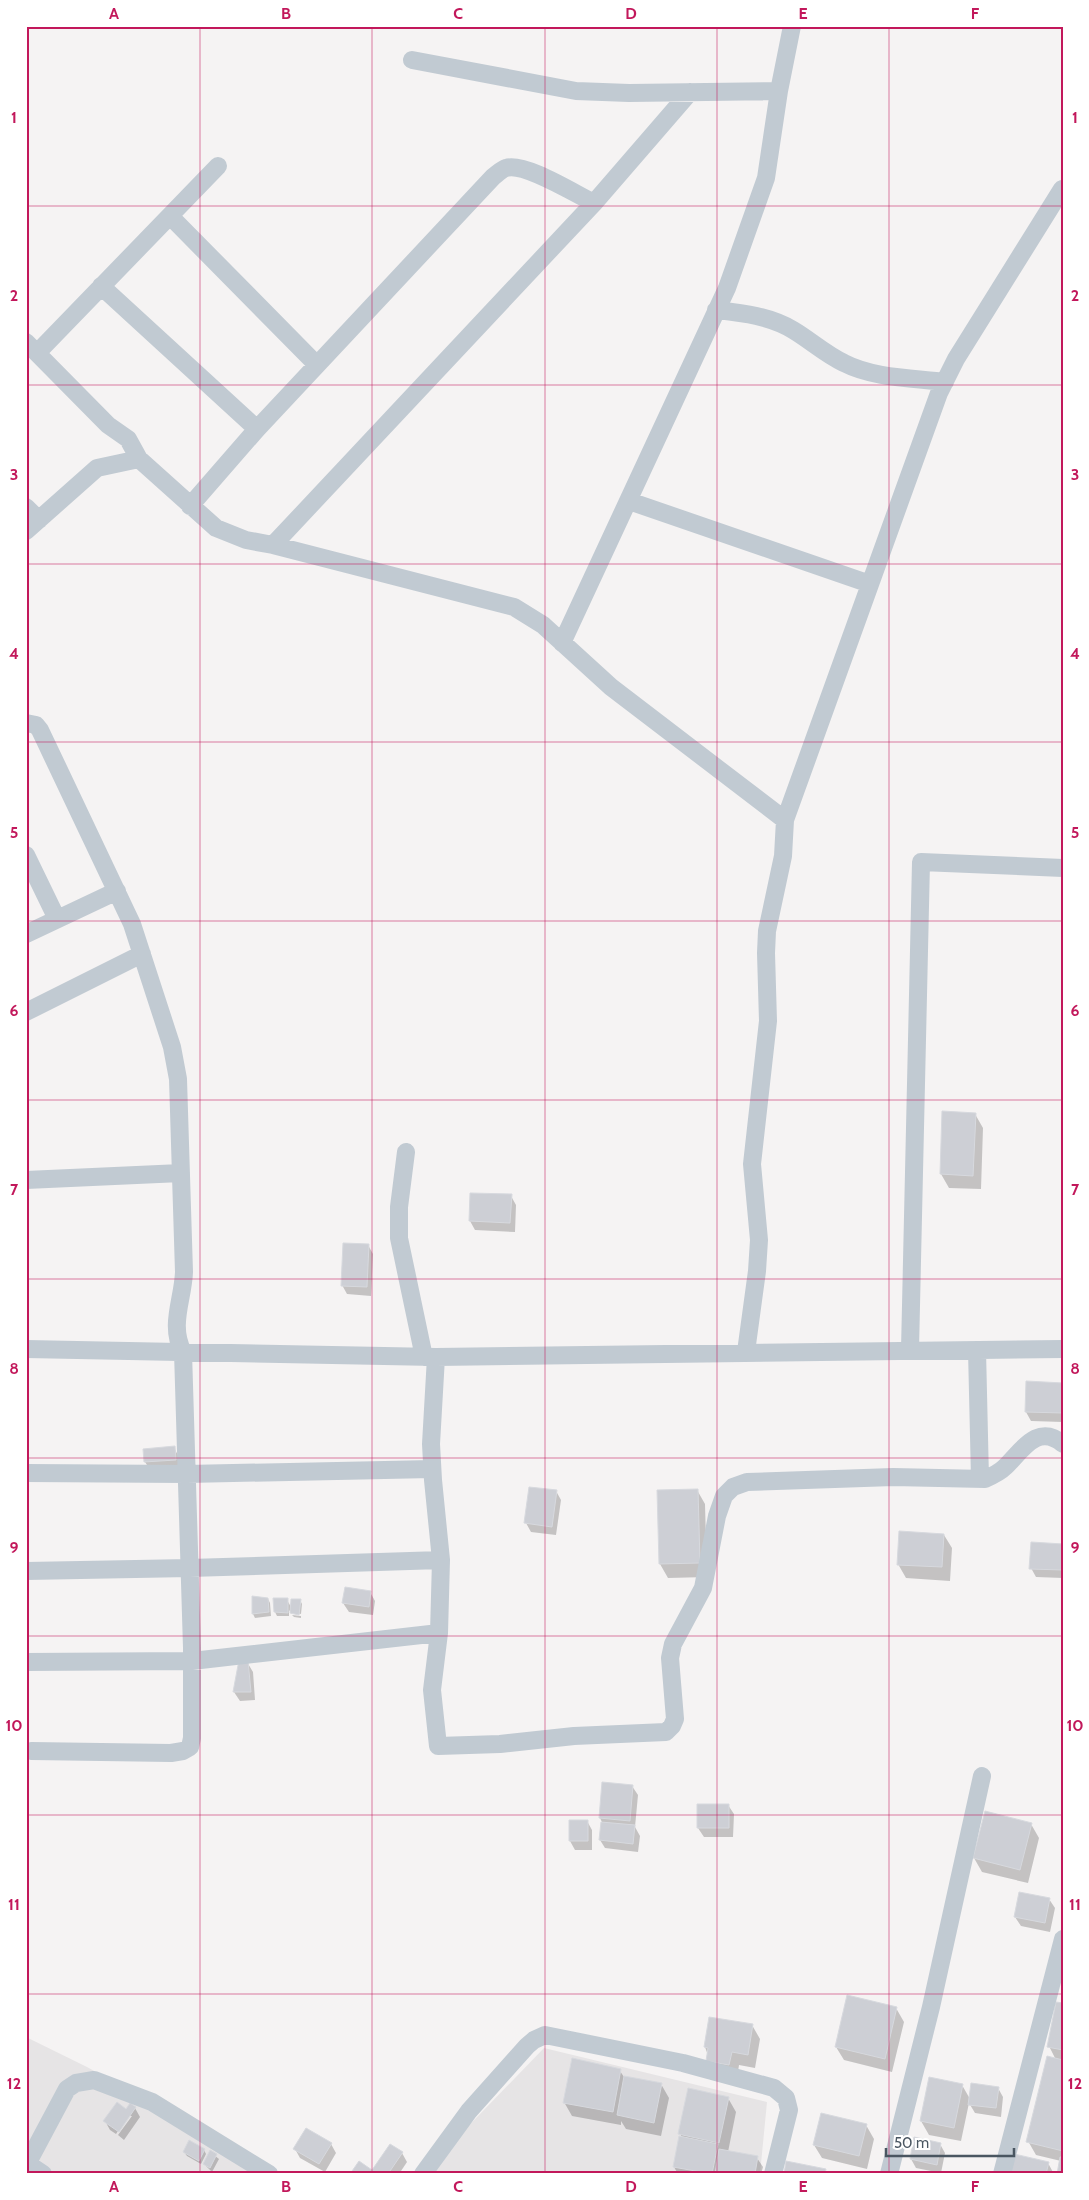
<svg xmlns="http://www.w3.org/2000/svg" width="1089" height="2200" font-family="Cabin,sans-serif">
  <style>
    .education { fill: #e6e4e5 }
    .shadow { fill: #0003 }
    .building { fill: #cdcfd5; stroke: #d7d9de }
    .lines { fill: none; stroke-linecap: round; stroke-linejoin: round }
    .minor { stroke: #c1cad2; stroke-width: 18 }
    .grid { fill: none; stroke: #c2185b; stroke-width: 1; stroke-opacity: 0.55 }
    .neatline { fill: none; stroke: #c2185b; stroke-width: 2 }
    .grid-label { font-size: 16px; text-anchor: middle; font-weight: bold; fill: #c2185b }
  </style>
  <rect width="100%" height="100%" fill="#f5f3f3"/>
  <path class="education" d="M 26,2037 L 87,2067 L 281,2174 L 26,2174 Z
    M 544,2048 L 767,2102 L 760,2174 L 422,2174 Z"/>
  <path class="shadow" d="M 975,1114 L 983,1128 L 981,1189 L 949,1188 L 941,1174 Z
    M 511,1196 L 516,1205 L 515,1232 L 475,1230 L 470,1221 Z
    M 368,1245 L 373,1254 L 371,1296 L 347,1294 L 342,1285 Z
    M 1063,1384 L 1063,1422 L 1031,1421 L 1026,1412 Z
    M 174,1448 L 179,1457 L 180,1469 L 151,1471 L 145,1462 Z
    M 697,1490 L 705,1504 L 707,1577 L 668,1578 L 660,1564 L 658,1491 Z
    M 556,1491 L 561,1500 L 556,1535 L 531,1532 L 526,1523 Z
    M 944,1535 L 952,1548 L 950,1581 L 906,1578 L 898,1564 Z
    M 1063,1545 L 1063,1578 L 1036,1577 L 1031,1568 Z
    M 370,1592 L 375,1601 L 373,1615 L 349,1612 L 343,1603 Z
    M 268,1599 L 270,1603 L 271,1616 L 255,1618 L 253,1614 Z
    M 287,1600 L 291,1607 L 300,1600 L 302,1604 L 301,1614 L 292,1612 L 292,1614 L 289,1610 L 289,1616 L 277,1616 L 275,1612 Z
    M 292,1615 L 301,1616 L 301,1618 L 294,1617 Z
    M 240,1661 L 247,1662 L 253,1672 L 255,1700 L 240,1701 L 234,1692 Z
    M 632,1786 L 638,1795 L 635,1827 L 640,1836 L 638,1852 L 605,1848 L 600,1840 L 603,1824 L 600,1818 Z
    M 728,1805 L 734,1814 L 733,1837 L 704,1837 L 698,1828 Z
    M 587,1821 L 592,1830 L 592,1850 L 575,1850 L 570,1841 Z
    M 1031,1824 L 1039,1838 L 1028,1883 L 982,1872 L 974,1858 Z
    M 1049,1899 L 1055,1908 L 1050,1932 L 1021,1926 L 1015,1917 Z
    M 1063,2005 L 1063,2174 L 1061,2161 L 1036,2155 L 1028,2141 L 1056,2060 L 1049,2046 Z
    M 896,2008 L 904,2022 L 892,2072 L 844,2060 L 836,2047 Z
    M 752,2025 L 760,2039 L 755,2068 L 739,2065 L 737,2078 L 715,2075 L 705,2047 Z
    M 620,2071 L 624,2077 L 661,2084 L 669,2098 L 661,2136 L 626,2129 L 621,2121 L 621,2125 L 572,2116 L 564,2102 Z
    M 962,2085 L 970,2099 L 998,2088 L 1003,2097 L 1001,2117 L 975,2113 L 969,2103 L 961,2141 L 929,2135 L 921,2121 Z
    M 728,2098 L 736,2112 L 728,2152 L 757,2158 L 763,2167 L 761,2174 L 678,2174 L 674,2167 L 682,2138 L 680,2133 Z
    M 135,2108 L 140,2117 L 124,2140 L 118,2135 L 132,2116 L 128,2116 L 116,2134 L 110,2130 L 105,2121 Z
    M 866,2125 L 874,2139 L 867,2169 L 822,2158 L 814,2145 Z
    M 331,2144 L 336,2153 L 325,2172 L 300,2158 L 295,2149 Z
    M 940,2144 L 945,2153 L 941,2173 L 916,2168 L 911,2159 Z
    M 204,2150 L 206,2154 L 201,2164 L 187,2156 L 184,2152 Z
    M 210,2152 L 219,2159 L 212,2172 L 204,2164 Z
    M 402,2153 L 407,2162 L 399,2174 L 352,2174 L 373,2172 Z
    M 1048,2163 L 1054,2174 L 1006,2174 Z"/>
  <path class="building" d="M 942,1111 L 976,1113 L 973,1176 L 940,1174 Z
    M 470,1193 L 512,1194 L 510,1223 L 469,1221 Z
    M 343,1243 L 369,1244 L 367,1287 L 341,1286 Z
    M 1026,1381 L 1063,1383 L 1063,1413 L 1025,1412 Z
    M 175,1446 L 176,1460 L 144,1462 L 143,1449 Z
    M 529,1487 L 557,1490 L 552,1527 L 524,1523 Z
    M 698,1489 L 700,1563 L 659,1564 L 657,1490 Z
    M 899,1531 L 944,1534 L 942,1567 L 897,1565 Z
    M 1031,1542 L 1063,1544 L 1063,1570 L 1029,1569 Z
    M 345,1587 L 371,1591 L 369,1607 L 342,1603 Z
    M 252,1596 L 268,1598 L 269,1612 L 252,1614 Z
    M 273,1598 L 288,1598 L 288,1613 L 274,1612 Z
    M 291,1599 L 301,1599 L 299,1615 L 290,1613 Z
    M 239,1660 L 248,1661 L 251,1692 L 233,1692 Z
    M 602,1782 L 633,1785 L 630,1821 L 599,1818 Z
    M 697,1804 L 729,1804 L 729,1828 L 697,1828 Z
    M 985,1811 L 1032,1823 L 1020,1870 L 973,1858 Z
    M 569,1820 L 588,1820 L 588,1841 L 569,1841 Z
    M 601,1822 L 635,1825 L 633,1844 L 599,1840 Z
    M 1019,1892 L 1050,1898 L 1045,1923 L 1014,1917 Z
    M 847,1995 L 897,2007 L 885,2059 L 835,2047 Z
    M 1056,2002 L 1063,2003 L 1063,2050 L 1047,2047 Z
    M 709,2017 L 753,2024 L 748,2055 L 732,2052 L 729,2065 L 706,2061 L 708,2048 L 704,2047 Z
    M 1047,2056 L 1063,2060 L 1063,2151 L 1026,2142 Z
    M 572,2058 L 621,2069 L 613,2112 L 563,2103 Z
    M 624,2076 L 662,2083 L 654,2123 L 617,2115 Z
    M 929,2077 L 963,2084 L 954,2128 L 920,2121 Z
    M 971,2083 L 999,2087 L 996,2108 L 968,2105 Z
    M 688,2088 L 729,2097 L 719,2143 L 678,2134 Z
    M 117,2102 L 126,2109 L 130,2103 L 136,2107 L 119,2132 L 103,2121 Z
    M 821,2113 L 867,2124 L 859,2156 L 813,2145 Z
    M 306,2128 L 332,2143 L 319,2164 L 293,2149 Z
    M 679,2136 L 718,2144 L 712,2174 L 673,2167 Z
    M 914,2137 L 941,2143 L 937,2165 L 910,2159 Z
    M 189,2140 L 205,2149 L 199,2161 L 183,2152 Z
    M 390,2144 L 403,2152 L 388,2174 L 350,2174 L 359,2161 L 372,2170 Z
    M 719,2149 L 758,2156 L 755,2174 L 715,2174 Z
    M 210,2150 L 217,2154 L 210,2168 L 203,2164 Z
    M 1010,2153 L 1049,2162 L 1046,2174 L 1005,2174 Z
    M 1060,2157 L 1063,2157 L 1063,2174 L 1057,2174 Z
    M 786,2161 L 826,2169 L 825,2174 L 784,2174 Z"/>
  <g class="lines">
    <path class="minor" d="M 412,60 L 576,91 L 629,93 L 779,91
      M 170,216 L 317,365
      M 101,286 L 257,429
      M 716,310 C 742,313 770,316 793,330 C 810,340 825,354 844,363 C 873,378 912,378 945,382
      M 26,342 L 108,425 L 128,439 L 139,459
      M 37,353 L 218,166
      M 629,501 L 870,584
      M 190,506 L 257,429 L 493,177 C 497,174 502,169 506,168 C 525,162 575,194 594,203
      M 26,507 L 39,520
      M 26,531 L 97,468 L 139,459 L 216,528 L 246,540 L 273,545 L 514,607 L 543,625 L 611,687 L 785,820 L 783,856 L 767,931 L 766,953 L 768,1021 L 752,1164 L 759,1240 L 757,1271 L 746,1352
      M 273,545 L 594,203 L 690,92
      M 562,643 L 727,288 L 766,178 L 779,91 L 792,26
      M 26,723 L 36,725 L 40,730 L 132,924 L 172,1047 L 178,1079 L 184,1272 C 183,1300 169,1325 183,1352 L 192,1648 L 192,1738 L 190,1747 L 183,1751 L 171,1753 L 31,1751
      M 785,820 L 939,393 L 956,359 L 1062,189
      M 26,855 L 57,919
      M 26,934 L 117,891
      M 26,1012 L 142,954
      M 406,1152 L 399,1207 L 399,1238 L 424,1357
      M 26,1180 L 181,1173
      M 26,1349 L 436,1357 L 1063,1349
      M 910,1350 L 921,862 L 1063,868
      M 977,1350 L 980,1479
      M 436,1357 L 431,1444 L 433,1480 L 441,1560 L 439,1633 L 432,1690 L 438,1746 L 500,1744 L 574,1736 L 666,1732 L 672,1726 L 675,1719 L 670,1658 L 673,1644 L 703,1588 L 717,1516 L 724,1496 L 733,1487 L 747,1482 L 893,1477 L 985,1479 C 992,1476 999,1473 1005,1467 C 1021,1452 1037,1422 1063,1444
      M 26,1473 L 187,1474 L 432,1469
      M 26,1571 L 190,1568 L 441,1560
      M 26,1662 L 192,1661 L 439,1633
      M 28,2164 L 43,2174
      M 26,2166 L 67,2089 L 76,2083 L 94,2080 L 152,2102 L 269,2174
      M 423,2174 L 469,2111 L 527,2046 L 534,2040 L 545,2035 L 683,2063 L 774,2088 L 786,2098 L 789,2110 L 773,2174
      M 889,2174 L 931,2007 L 982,1776
      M 1002,2174 L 1063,1939"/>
  </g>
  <path class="grid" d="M 200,26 L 200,2174M 372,26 L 372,2174M 545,26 L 545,2174M 717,26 L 717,2174M 889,26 L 889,2174M 26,206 L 1063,206M 26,385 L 1063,385M 26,564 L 1063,564M 26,742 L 1063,742M 26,921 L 1063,921M 26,1100 L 1063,1100M 26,1279 L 1063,1279M 26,1458 L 1063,1458M 26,1636 L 1063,1636M 26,1815 L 1063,1815M 26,1994 L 1063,1994"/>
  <rect width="1089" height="2200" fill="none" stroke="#ffffff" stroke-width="55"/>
  <path d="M886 2148v8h128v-8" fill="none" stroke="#4a5661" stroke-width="2.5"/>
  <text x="894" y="2148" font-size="15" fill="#4a5661" stroke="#ffffff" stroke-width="4" paint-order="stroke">50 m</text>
  <rect x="28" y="28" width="1034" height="2144" class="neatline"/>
  <g class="grid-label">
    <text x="114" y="19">A</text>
    <text x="286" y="19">B</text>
    <text x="458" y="19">C</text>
    <text x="631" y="19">D</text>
    <text x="803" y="19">E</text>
    <text x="975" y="19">F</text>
    <text x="14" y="123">1</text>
    <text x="1075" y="123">1</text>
    <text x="14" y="301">2</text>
    <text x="1075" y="301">2</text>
    <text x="14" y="480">3</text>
    <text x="1075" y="480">3</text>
    <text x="14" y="659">4</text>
    <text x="1075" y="659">4</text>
    <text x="14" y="838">5</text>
    <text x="1075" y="838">5</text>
    <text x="14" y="1016">6</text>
    <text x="1075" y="1016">6</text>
    <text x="14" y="1195">7</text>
    <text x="1075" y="1195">7</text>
    <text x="14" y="1374">8</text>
    <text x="1075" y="1374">8</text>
    <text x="14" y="1553">9</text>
    <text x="1075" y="1553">9</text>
    <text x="14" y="1731">10</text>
    <text x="1075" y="1731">10</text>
    <text x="14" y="1910">11</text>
    <text x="1075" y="1910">11</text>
    <text x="14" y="2089">12</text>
    <text x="1075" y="2089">12</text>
    <text x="114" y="2192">A</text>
    <text x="286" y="2192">B</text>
    <text x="458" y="2192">C</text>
    <text x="631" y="2192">D</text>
    <text x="803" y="2192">E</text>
    <text x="975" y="2192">F</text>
  </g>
</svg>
